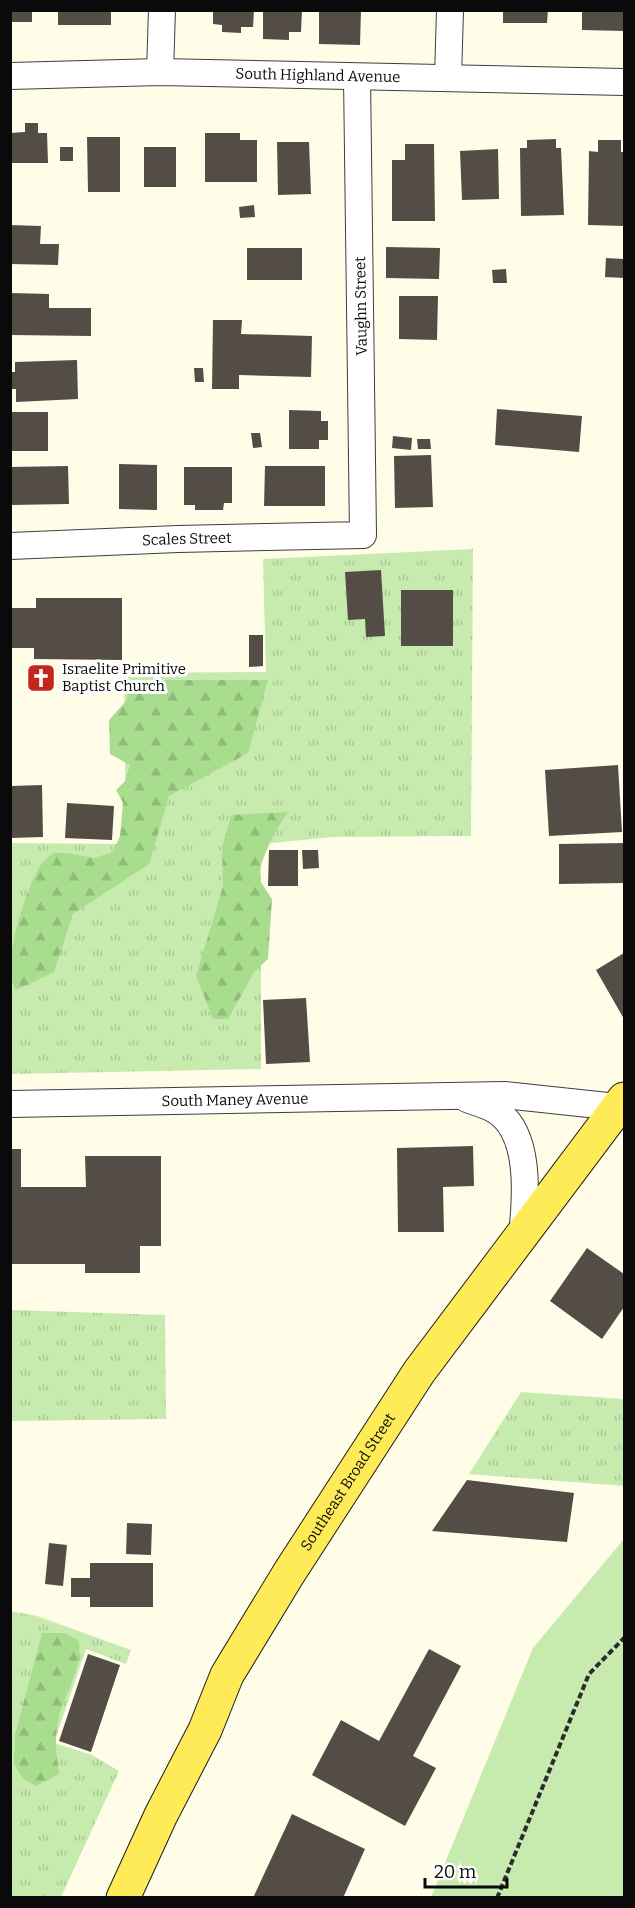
<svg xmlns="http://www.w3.org/2000/svg" width="635" height="1908" font-family="Bitter,serif">
  <style>
    .grass { fill: url(#grass-tufts) }
    .forest { fill: url(#forest-firs) }
    .park { fill: #c7ebaf }
    .building { fill: #544d46 }
    .lines { fill: none; stroke-linecap: round; stroke-linejoin: round }
    .minor-casing { stroke: #3d3d3d; stroke-width: 28 }
    .primary-casing { stroke: #1b1b1b; stroke-width: 35 }
    .path { stroke: #2c2c2c; stroke-width: 4; stroke-dasharray: 6 3; stroke-linecap: butt }
    .minor { stroke: #fff; stroke-width: 26 }
    .primary { stroke: #ffea58; stroke-width: 33 }
    .labels { text-anchor: middle; dominant-baseline: central; stroke-width: 6; stroke-linejoin: round; paint-order: stroke }
    .street-label { font-size: 15px; fill: #0a0a0a; stroke: #fff }
    .poi-label { font-size: 15px; fill: #0a0a0a; stroke: #fff; text-anchor: start }
  </style>
  <defs>
    <pattern id="grass-tufts" width="24" height="20" patternUnits="userSpaceOnUse" patternTransform="scale(1.5)"><rect width="24" height="20" fill="#c7ebaf"/><path d="M3 7l-1-3M5 7V3M7 7l1-3M15 17l-1-3M17 17v-4M19 17l1-3" fill="none" stroke="#aac895"/></pattern>
    <pattern id="forest-firs" width="22" height="20" patternUnits="userSpaceOnUse" patternTransform="scale(1.5)"><rect width="22" height="20" fill="#a8dd8e"/><path d="M5 1l3.5 6h-7zM16 11l3.5 6h-7z" fill="#8fbc79"/></pattern>
  </defs>
  <rect width="100%" height="100%" fill="#fffde8"/>
  <path class="grass" d="M 473,549 L 471,836 L 333,837 L 261,844 L 261,1069 L 11,1074 L 10,843 L 126,844 L 124,673 L 266,672 L 263,559 Z
    M 11,1310 L 165,1315 L 166,1419 L 11,1421 Z
    M 521,1392 L 624,1399 L 624,1486 L 469,1474 Z
    M 10,1611 L 37,1616 L 131,1650 L 126,1664 L 86,1649 L 54,1743 L 92,1755 L 119,1771 L 61,1897 L 11,1897 Z"/>
  <path class="forest" d="M 129,680 L 268,680 L 248,753 L 169,796 L 149,864 L 73,914 L 54,972 L 16,990 C 0,966 25,891 40,866 C 43,861 48,857 53,853 L 68,853 L 94,858 L 113,852 L 120,836 L 123,803 L 116,790 L 125,781 L 130,765 L 110,754 L 109,720 L 127,700 Z
    M 288,812 C 274,833 263,853 258,878 L 272,899 L 268,959 L 255,971 L 228,1019 L 213,1019 L 196,976 L 223,886 L 222,848 L 231,815 Z
    M 42,1633 L 64,1633 L 78,1640 C 85,1663 65,1694 59,1717 C 54,1735 56,1756 59,1774 L 36,1786 L 23,1779 L 14,1764 L 15,1735 Z"/>
  <path class="park" d="M 624,1539 L 624,1897 L 431,1897 L 533,1648 Z"/>
  <path class="building" d="M 10,10 L 32,10 L 32,22 L 10,22 Z
    M 58,10 L 111,10 L 111,25 L 58,25 Z
    M 213,10 L 254,10 L 253,27 L 241,27 L 241,33 L 222,32 L 222,25 L 213,24 Z
    M 263,10 L 302,10 L 301,32 L 289,32 L 289,40 L 263,39 Z
    M 319,10 L 361,10 L 360,45 L 319,44 Z
    M 503,10 L 548,10 L 547,23 L 503,23 Z
    M 582,10 L 624,10 L 624,31 L 582,30 Z
    M 25,123 L 38,123 L 38,133 L 47,133 L 48,163 L 10,163 L 10,133 L 25,132 Z
    M 205,133 L 240,133 L 240,140 L 257,140 L 257,182 L 205,182 Z
    M 87,137 L 120,137 L 120,192 L 88,192 Z
    M 556,139 L 556,148 L 561,148 L 564,215 L 521,216 L 520,148 L 527,148 L 527,140 Z
    M 598,140 L 621,140 L 621,152 L 624,152 L 624,226 L 588,225 L 589,151 L 598,152 Z
    M 277,142 L 309,142 L 311,194 L 278,195 Z
    M 405,144 L 434,144 L 435,221 L 392,221 L 392,160 L 405,160 Z
    M 60,147 L 73,147 L 73,161 L 60,161 Z
    M 144,147 L 176,147 L 176,187 L 144,187 Z
    M 498,149 L 499,199 L 462,200 L 460,151 Z
    M 254,205 L 255,217 L 240,218 L 239,207 Z
    M 10,225 L 41,226 L 40,244 L 59,244 L 58,265 L 10,264 Z
    M 386,247 L 440,248 L 439,279 L 386,278 Z
    M 247,248 L 302,248 L 302,280 L 247,280 Z
    M 606,258 L 624,259 L 624,278 L 605,277 Z
    M 506,269 L 507,283 L 493,283 L 492,270 Z
    M 10,293 L 49,294 L 49,308 L 91,308 L 91,336 L 10,335 Z
    M 399,296 L 438,296 L 437,340 L 399,339 Z
    M 213,320 L 242,320 L 241,334 L 312,336 L 311,377 L 239,375 L 239,389 L 212,389 Z
    M 77,360 L 78,399 L 16,402 L 16,389 L 10,389 L 10,372 L 15,372 L 15,362 Z
    M 194,368 L 203,368 L 204,382 L 195,382 Z
    M 497,409 L 582,416 L 579,452 L 495,445 Z
    M 289,410 L 321,411 L 321,421 L 328,421 L 328,440 L 319,440 L 319,449 L 289,449 Z
    M 10,412 L 48,412 L 48,451 L 10,451 Z
    M 251,433 L 260,433 L 262,447 L 253,448 Z
    M 393,436 L 412,438 L 411,450 L 392,448 Z
    M 417,439 L 430,439 L 431,449 L 418,449 Z
    M 431,455 L 433,507 L 395,508 L 394,456 Z
    M 119,464 L 157,465 L 157,510 L 119,509 Z
    M 68,466 L 69,504 L 11,505 L 10,467 Z
    M 265,466 L 325,466 L 325,506 L 264,506 Z
    M 184,467 L 232,467 L 232,503 L 224,503 L 223,510 L 195,510 L 195,505 L 184,505 Z
    M 381,570 L 385,636 L 366,637 L 365,619 L 348,620 L 345,572 Z
    M 401,590 L 453,590 L 453,646 L 401,646 Z
    M 36,598 L 122,598 L 122,660 L 34,659 L 34,648 L 10,648 L 10,608 L 36,608 Z
    M 249,635 L 263,635 L 263,666 L 249,667 Z
    M 618,765 L 622,832 L 549,836 L 545,770 Z
    M 42,785 L 43,837 L 10,838 L 10,786 Z
    M 67,803 L 114,806 L 112,840 L 65,838 Z
    M 624,843 L 624,883 L 559,884 L 559,844 Z
    M 269,850 L 298,850 L 298,886 L 268,886 Z
    M 302,850 L 318,850 L 319,868 L 303,869 Z
    M 624,953 L 624,1019 L 596,970 Z
    M 306,998 L 310,1062 L 266,1064 L 263,1000 Z
    M 473,1146 L 474,1186 L 443,1187 L 444,1232 L 398,1232 L 397,1148 Z
    M 10,1149 L 21,1149 L 21,1187 L 86,1187 L 85,1156 L 161,1156 L 161,1246 L 140,1246 L 140,1273 L 85,1273 L 85,1264 L 10,1264 Z
    M 587,1248 L 624,1274 L 624,1307 L 602,1339 L 550,1301 Z
    M 467,1480 L 574,1493 L 567,1542 L 432,1531 Z
    M 127,1523 L 152,1524 L 151,1555 L 126,1554 Z
    M 49,1543 L 67,1545 L 63,1586 L 45,1584 Z
    M 90,1563 L 153,1563 L 153,1607 L 90,1607 L 90,1597 L 71,1597 L 71,1578 L 90,1578 Z
    M 429,1649 L 461,1666 L 413,1756 L 436,1768 L 405,1826 L 312,1775 L 341,1720 L 379,1741 Z
    M 88,1654 L 120,1665 L 91,1752 L 59,1741 Z
    M 292,1814 L 365,1849 L 343,1898 L 253,1898 Z"/>
  <g class="lines">
    <g class="minor-casing">
      <g id="minor">
        <path d="M 160,72 L 162,10"/>
        <path id="s1" d="M 10,76 L 160,72 L 624,82"/>
        <path d="M 448,78 L 450,10"/>
        <path id="s2" d="M 10,546 L 178,539 L 363,535 L 357,77"/>
        <path d="M 467,1099 C 475,1102 485,1105 493,1109 C 532,1130 526,1198 522,1235"/>
        <path id="s3" d="M 10,1104 L 505,1095 L 617,1107"/>
      </g>
    </g>
    <g class="primary-casing">
      <g id="primary">
        <path id="s4" d="M 123,1898 L 161,1815 L 205,1730 L 227,1675 L 289,1573 L 419,1372 L 624,1099"/>
      </g>
    </g>
    <path class="path" d="M 497,1898 L 589,1674 L 624,1638"/>
    <use href="#minor" class="minor"/>
    <use href="#primary" class="primary"/>
  </g>
  <defs>
    <g id="church-square" transform="scale(1.5)"><rect x="-9" y="-9" width="18" height="18" rx="4" fill="#c3261a" stroke="#fff"/><path d="M-1.2-6h2.4v3.5h3.3v2.4h-3.3V6h-2.4V-.1h-3.3v-2.4h3.3Z" fill="#fff"/></g>
  </defs>
  <g fill-rule="evenodd">
    <use href="#church-square" x="41" y="678"/>
  </g>
  <g class="labels">
    <g class="street-label">
      <text stroke="none"><textPath href="#s1" startOffset="308">South Highland Avenue</textPath></text>
      <text transform="translate(361 306) rotate(-91)">Vaughn Street</text>
      <text stroke="none"><textPath href="#s2" startOffset="177">Scales Street</textPath></text>
      <text stroke="none"><textPath href="#s3" startOffset="225">South Maney Avenue</textPath></text>
      <text stroke="none"><textPath href="#s4" startOffset="474">Southeast Broad Street</textPath></text>
    </g>
    <g class="poi-label">
      <text x="62" y="669">Israelite Primitive<tspan x="62" dy="17">Baptist Church</tspan></text>
    </g>
  </g>
  <rect width="635" height="1908" fill="none" stroke="#0a0a0a" stroke-width="24"/>
  <path d="M425 1878v9h82v-9" fill="none" stroke="#0a0a0a" stroke-width="3"/>
  <text x="434" y="1878" font-size="18" fill="#0a0a0a" stroke="#ffffff" stroke-width="4.5" paint-order="stroke">20 m</text>
</svg>
